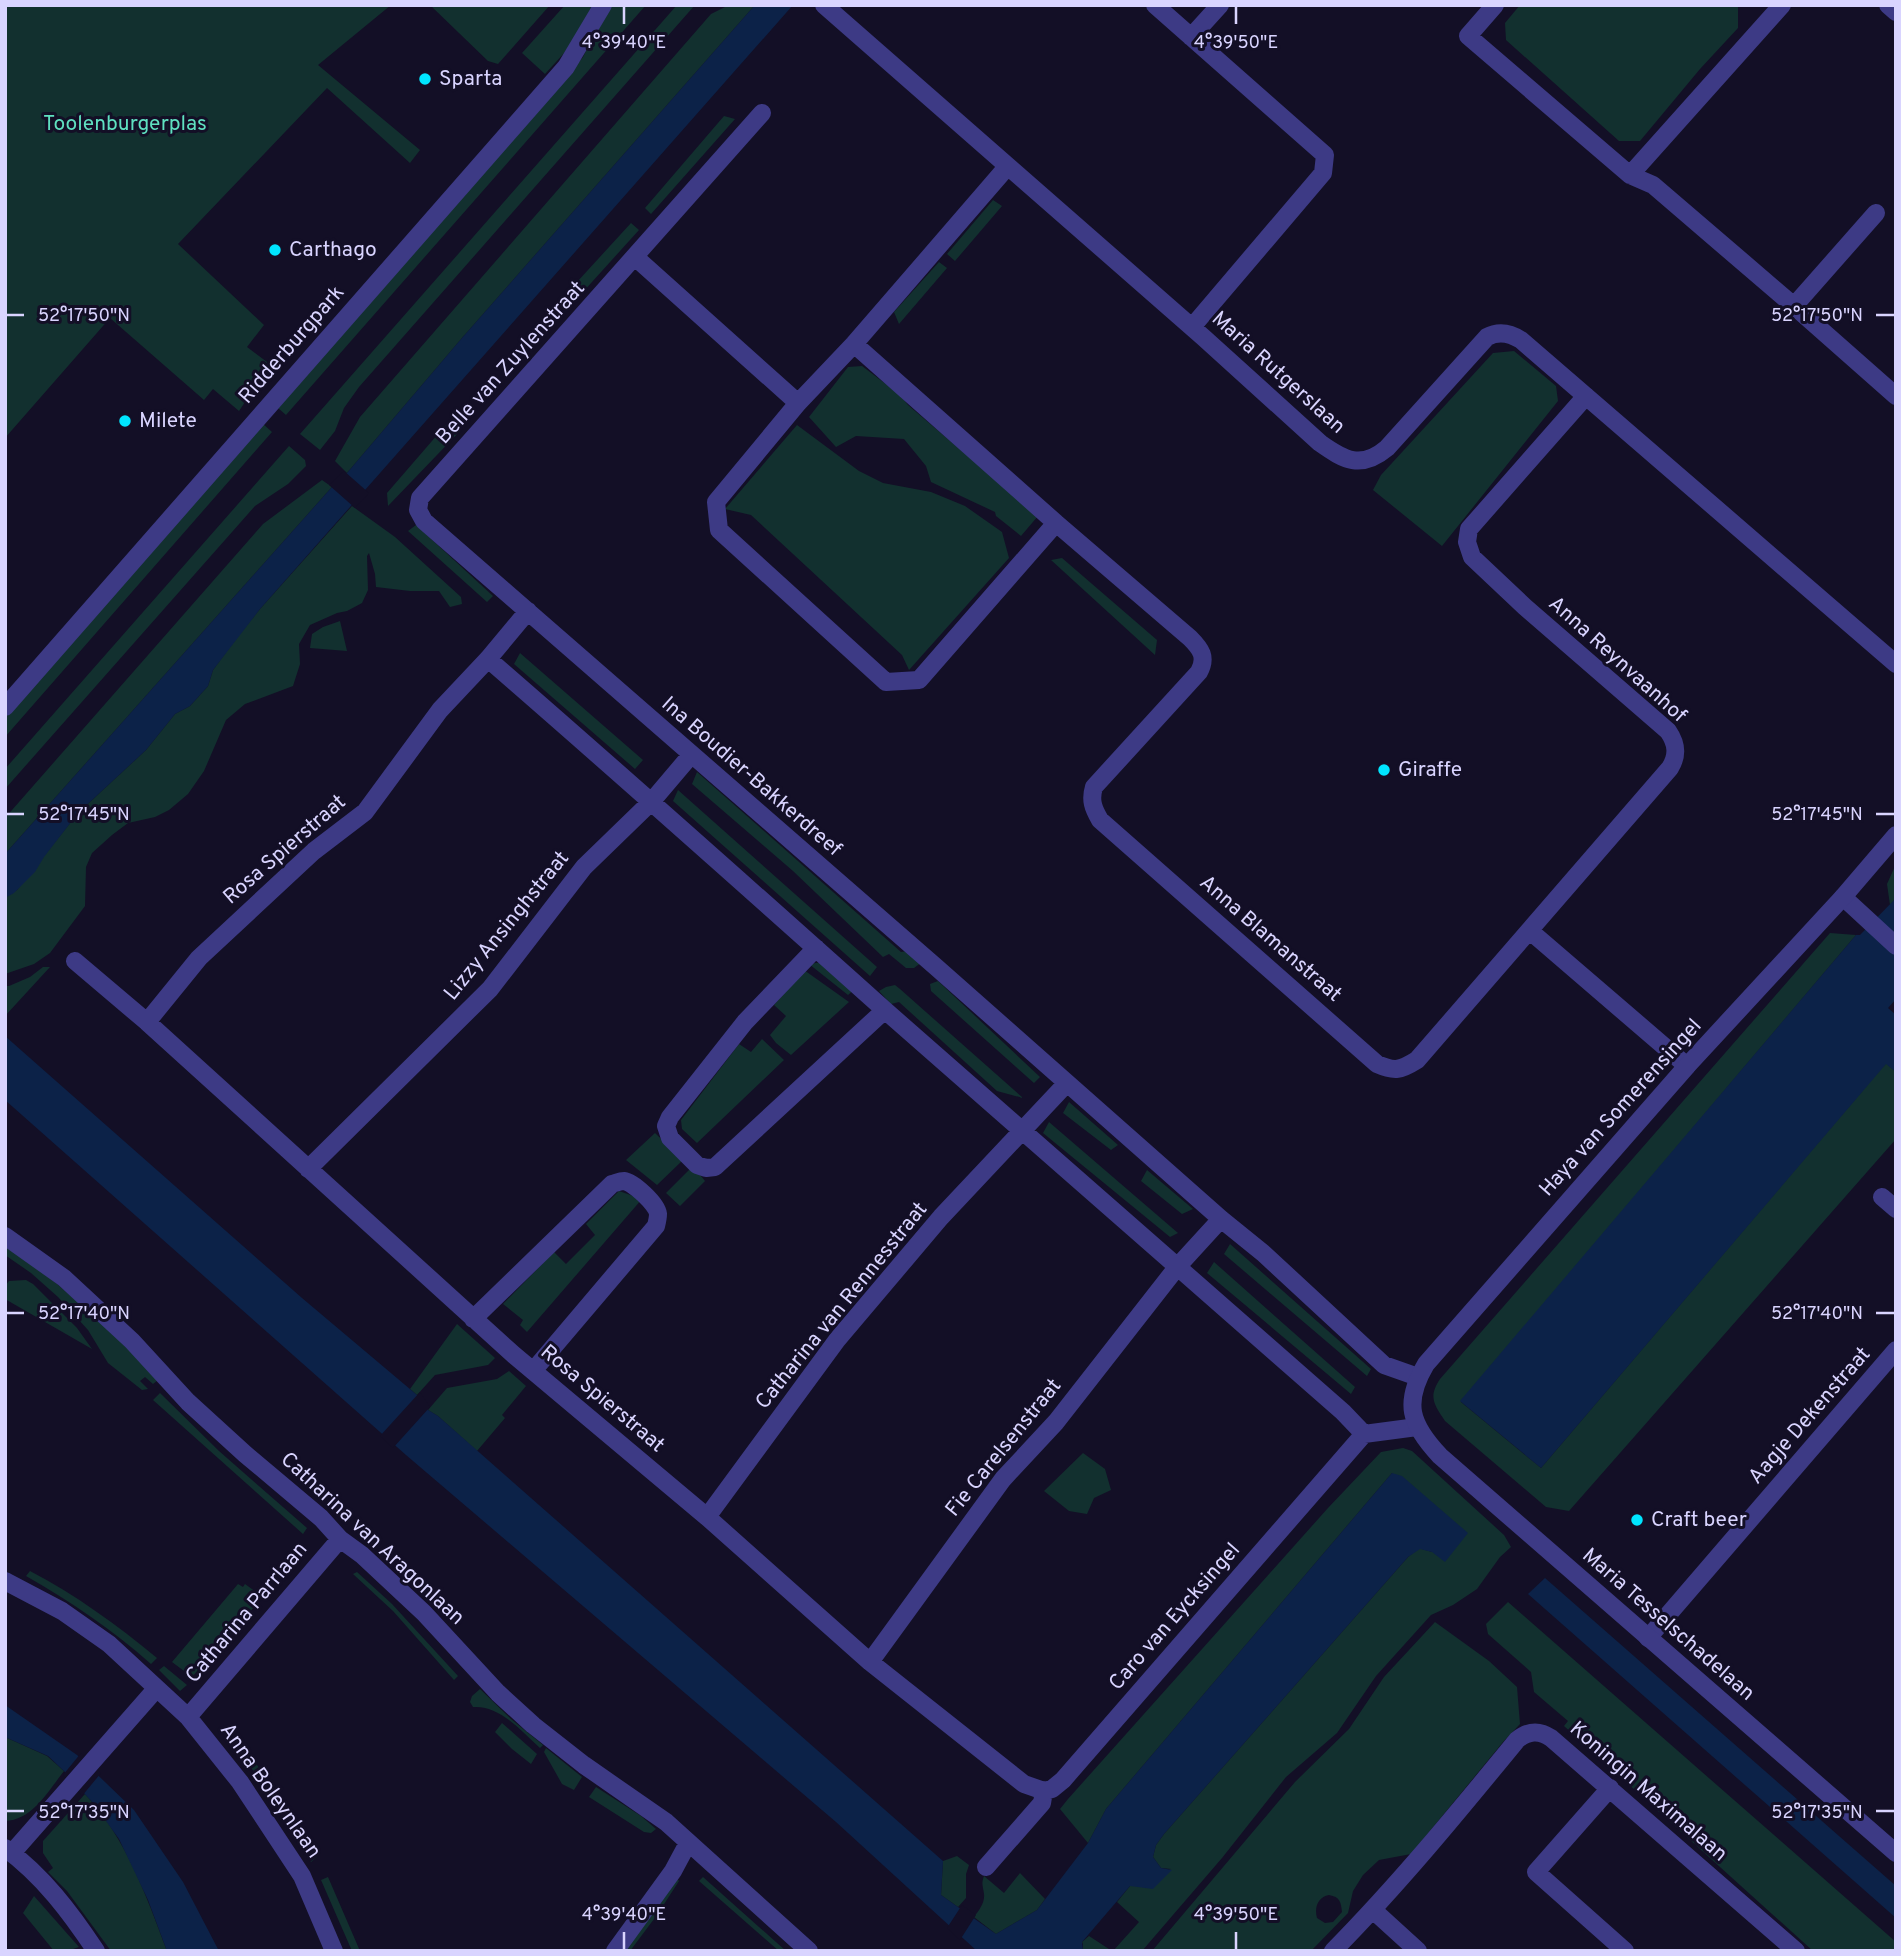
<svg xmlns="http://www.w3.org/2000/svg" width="1901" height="1956" font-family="Overpass,sans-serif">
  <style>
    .green { fill: #12302f; fill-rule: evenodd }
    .water { fill: #0c2248 }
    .pier { fill: #130f26 }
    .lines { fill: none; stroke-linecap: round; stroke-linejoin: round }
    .minor { stroke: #3d3a85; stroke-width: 18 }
    .tertiary { stroke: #3d3a85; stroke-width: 18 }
    .ticks { fill: none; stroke: #d9d4ff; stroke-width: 2.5 }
    .poi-dot { fill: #00e5ff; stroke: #130f26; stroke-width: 2.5 }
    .labels { text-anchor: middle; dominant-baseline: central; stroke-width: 6; stroke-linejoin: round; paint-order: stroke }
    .poi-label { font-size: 21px; fill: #d9d4ff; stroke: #130f26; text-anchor: start }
    .park-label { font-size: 21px; fill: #5fe0c0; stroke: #130f26 }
    .street-label { font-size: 21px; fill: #d9d4ff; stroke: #130f26 }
    .ticks-label { font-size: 18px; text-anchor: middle; fill: #d9d4ff; stroke: #130f26; stroke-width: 6; stroke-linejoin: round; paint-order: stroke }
  </style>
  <rect width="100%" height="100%" fill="#130f26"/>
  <path class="green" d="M 5,5 L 391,5 L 318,65 L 420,150 L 410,163 L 327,88 L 178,244 L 264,325 L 247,347 L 275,368 L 251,393 L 239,411 L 213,389 L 204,400 L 110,318 L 5,438 Z
    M 430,5 L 550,5 L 498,64 L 488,61 Z
    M 565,5 L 596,5 L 565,52 L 545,74 L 522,53 Z
    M 609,5 L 646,5 L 286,415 L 278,408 L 546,102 L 583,57 Z
    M 677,5 L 695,5 L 359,387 L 344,408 L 335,431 L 320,450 L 300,434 Z
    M 729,5 L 755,5 L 462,338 L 347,473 L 335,461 L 360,417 L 711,14 Z
    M 1520,5 L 1738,5 L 1738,28 L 1700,69 L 1640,141 L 1619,141 L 1506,40 L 1505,23 Z
    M 724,116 L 735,119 L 651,214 L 645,208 Z
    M 993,200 L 1002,206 L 955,261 L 947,254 Z
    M 631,223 L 639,230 L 535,345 L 523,341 Z
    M 939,262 L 947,268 L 899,324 L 894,312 Z
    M 1514,351 L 1556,386 L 1558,401 L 1442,546 L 1373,490 L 1381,475 L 1493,353 Z
    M 862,366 L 899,394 L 908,405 L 1038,516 L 1021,536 L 996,516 L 995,512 L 931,482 L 926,466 L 904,439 L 856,436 L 836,447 L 809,417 L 848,367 Z
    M 451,419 L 461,430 L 388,506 L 387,493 Z
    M 262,423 L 272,432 L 5,737 L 5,716 Z
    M 797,425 L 859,471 L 883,483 L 931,492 L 965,506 L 1002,532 L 1009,558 L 909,670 L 902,655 L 751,515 L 725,509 Z
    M 289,446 L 305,460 L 306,466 L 288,484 L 255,506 L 5,789 L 5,769 Z
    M 322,480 L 332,487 L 5,854 L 5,818 L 263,524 Z
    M 352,506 L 395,537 L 461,597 L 462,604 L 450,607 L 439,591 L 410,591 L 376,587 L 375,574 L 369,553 L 367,556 L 368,590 L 362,603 L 347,611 L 337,613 L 310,625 L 299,644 L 300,664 L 293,686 L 245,704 L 226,720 L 204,771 L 188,794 L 169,810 L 155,817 L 128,823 L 112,835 L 92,853 L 86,867 L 85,906 L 50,953 L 34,964 L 5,974 L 5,897 L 17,890 L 78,813 L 146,750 L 175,714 L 190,706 L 208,686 L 213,670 L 238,636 L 260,609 Z
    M 416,525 L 493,596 L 487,602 L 408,531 Z
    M 1062,558 L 1157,640 L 1155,655 L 1051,560 Z
    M 340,621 L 347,651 L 310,648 L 312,634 L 323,627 Z
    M 520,653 L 643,760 L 635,769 L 514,664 Z
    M 697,772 L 901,952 L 908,951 L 922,962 L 914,968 L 906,968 L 889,954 L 883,957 L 793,871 L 692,784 Z
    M 678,790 L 877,967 L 870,976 L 673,801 Z
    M 1896,864 L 1896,898 L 1890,905 L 1887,884 Z
    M 1830,933 L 1856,935 L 1461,1402 L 1541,1468 L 1886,1063 L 1896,1072 L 1896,1139 L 1569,1511 L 1546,1507 L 1445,1421 C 1434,1404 1428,1397 1440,1379 Z
    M 823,962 L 855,989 L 848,995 L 809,964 Z
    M 43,967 L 50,967 L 5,1016 L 5,986 L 9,986 L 30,977 Z
    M 804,970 L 849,1002 L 791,1055 L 776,1043 L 770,1035 L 786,1016 L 774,1005 Z
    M 938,981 L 1040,1077 L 1034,1083 L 931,991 L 930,984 Z
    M 895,985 L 900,989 L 1023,1098 L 997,1091 L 899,1002 L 891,1004 L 879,991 L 886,987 Z
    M 762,1039 L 784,1060 L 697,1143 L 682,1129 L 681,1120 L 739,1044 L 751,1052 Z
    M 1069,1102 L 1118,1145 L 1111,1150 L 1063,1113 Z
    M 1049,1122 L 1178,1233 L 1170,1237 L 1043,1133 Z
    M 655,1133 L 683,1160 L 657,1185 L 626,1160 Z
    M 693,1166 L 705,1181 L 680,1206 L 666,1193 Z
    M 1147,1170 L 1193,1209 L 1182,1214 L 1141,1181 Z
    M 619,1191 L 642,1199 L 527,1332 L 520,1325 L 523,1320 L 503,1304 L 554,1252 L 566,1264 L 595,1235 L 586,1224 Z
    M 1230,1244 L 1371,1369 L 1367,1376 L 1224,1254 Z
    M 5,1245 L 56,1283 L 112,1332 L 158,1380 L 153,1384 L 145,1377 L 140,1381 L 148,1389 L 142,1390 L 108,1363 L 88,1330 L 58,1297 L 31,1273 L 5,1255 Z
    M 1214,1262 L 1355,1387 L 1351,1394 L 1207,1273 Z
    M 26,1280 L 33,1284 L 77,1328 L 92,1349 L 5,1299 L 5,1286 L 9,1281 Z
    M 457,1324 L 495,1358 L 488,1365 L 435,1375 L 417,1395 L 410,1389 Z
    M 509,1371 L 526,1386 L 502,1415 L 505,1418 L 477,1451 L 438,1416 L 428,1410 L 447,1388 L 497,1379 Z
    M 160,1393 L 219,1451 L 307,1528 L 303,1534 L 153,1400 Z
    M 1403,1448 L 1412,1451 L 1504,1535 L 1511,1547 L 1500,1557 L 1477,1589 L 1453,1605 L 1431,1615 L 1376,1676 L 1337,1733 L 1286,1777 L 1222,1858 L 1142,1951 L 1113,1951 L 1139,1922 L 1117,1902 L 1130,1886 L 1171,1869 L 1161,1868 L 1153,1857 L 1156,1845 L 1164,1834 L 1408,1557 L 1419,1548 L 1432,1552 L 1392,1473 L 1106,1809 L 1088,1843 L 1060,1809 L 1068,1799 L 1328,1508 L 1381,1452 Z
    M 1083,1453 L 1105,1469 L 1111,1490 L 1094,1498 L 1087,1514 L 1069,1511 L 1044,1491 Z
    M 30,1571 C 76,1595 117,1625 157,1658 L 151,1664 C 112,1629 71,1602 26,1576 Z
    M 357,1572 L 392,1604 L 458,1676 L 454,1680 L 393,1611 L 353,1574 Z
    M 238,1584 L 243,1587 L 245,1584 L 263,1597 L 192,1677 L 172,1662 Z
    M 1508,1602 L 1896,1942 L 1896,1951 L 1813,1951 L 1564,1726 L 1568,1721 L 1534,1692 L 1531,1672 L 1488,1634 L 1486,1624 Z
    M 1435,1622 L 1489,1661 L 1517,1687 L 1520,1724 L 1503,1742 L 1411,1854 L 1379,1860 L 1363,1875 L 1353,1891 L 1348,1913 L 1311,1951 L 1152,1951 L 1295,1782 L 1349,1729 L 1384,1677 ZM 1329,1895 C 1340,1897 1341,1902 1342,1912 L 1333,1922 L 1325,1923 L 1317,1918 C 1314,1907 1318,1897 1329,1895 Z
    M 164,1666 L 187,1685 L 180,1691 L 159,1670 Z
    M 480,1689 L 511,1719 L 543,1745 L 540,1748 C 521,1731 500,1705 473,1707 L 470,1702 L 472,1696 Z
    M 502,1723 L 537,1754 L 531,1764 L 512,1749 L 495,1732 Z
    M 5,1737 L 47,1756 L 64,1771 C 48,1791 33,1820 5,1821 Z
    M 236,1739 L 261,1770 L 262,1770 L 256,1774 L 230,1742 Z
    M 546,1748 L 582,1777 L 574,1790 L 562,1784 L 544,1752 Z
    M 265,1776 L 292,1816 L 317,1857 L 311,1862 L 259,1779 Z
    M 596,1787 L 641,1816 L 656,1829 L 651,1833 L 644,1832 L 589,1797 Z
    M 85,1794 C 126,1838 146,1895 167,1951 L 111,1951 L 67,1891 L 48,1872 L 53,1868 L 43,1853 L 43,1841 Z
    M 957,1856 L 969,1865 L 966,1874 L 966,1898 L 958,1907 L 941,1895 L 943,1861 Z
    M 1020,1873 L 1045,1899 L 1037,1910 L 996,1934 L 974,1917 C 979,1910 985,1903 984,1894 C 983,1886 981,1884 984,1876 L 1004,1893 Z
    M 328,1877 L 360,1951 L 352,1951 L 321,1880 Z
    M 675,1877 L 679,1881 L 657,1915 L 630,1951 L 622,1951 Z
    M 703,1877 L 786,1951 L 779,1951 L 699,1881 Z
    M 34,1896 L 79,1947 L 67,1951 L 54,1951 L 23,1913 Z
    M 1089,1936 L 1112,1951 L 1083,1951 L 1083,1944 L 1082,1942 Z"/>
  <path class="water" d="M 755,5 L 793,5 L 260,609 L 213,670 L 208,686 L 190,706 L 175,714 L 146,750 L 78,813 L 44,857 L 35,872 L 14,893 L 5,898 L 5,854 L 332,487 L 347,473 L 462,338 Z
    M 1896,898 L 1896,999 L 1888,1008 L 1896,1015 L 1896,1072 L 1886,1064 L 1541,1468 L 1460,1401 L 1856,935 L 1860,935 Z
    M 5,1036 L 302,1298 L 417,1395 L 428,1410 L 438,1416 L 943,1861 L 941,1895 L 996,1934 L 1037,1910 L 1088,1843 L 1106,1809 L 1392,1473 L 1402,1476 L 1468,1533 L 1445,1562 L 1432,1552 L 1420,1549 L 1408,1557 L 1164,1834 L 1156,1845 L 1153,1857 L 1161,1868 L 1172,1870 L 1153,1889 L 1130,1886 L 1082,1942 L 1083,1951 L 977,1951 L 836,1822 L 406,1455 L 5,1100 Z
    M 1545,1578 L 1896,1886 L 1896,1918 L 1528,1594 Z
    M 5,1705 L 77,1755 L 134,1810 L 183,1882 L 219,1951 L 167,1951 L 148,1900 L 119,1839 L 93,1803 L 64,1771 L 48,1756 L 5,1737 Z"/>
  <path class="pier" d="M 344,471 L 369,493 L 355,508 L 329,485 Z
    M 420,1392 L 430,1407 L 393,1448 L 380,1436 Z
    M 81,1753 L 101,1773 L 82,1796 L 63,1775 Z
    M 962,1905 L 976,1915 L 960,1940 L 947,1928 Z"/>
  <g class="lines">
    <path class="minor" d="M 824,5 L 1203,337 L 1320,443 C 1344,460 1361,470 1387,448 L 1487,337 C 1498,331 1510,333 1521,340 L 1896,664
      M 1155,5 L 1325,155 L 1323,173 L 1192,327
      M 1495,5 L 1468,36 L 1630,175 L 1653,185 L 1794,306 L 1896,396
      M 1888,5 L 1896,12
      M 1191,37 L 1220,5
      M 762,113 L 420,498 L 418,510 L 424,521 L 936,967 L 1221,1219 L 1263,1253 L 1384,1365 L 1418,1377
      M 1630,175 L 1782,5
      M 635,257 L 798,403
      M 1794,306 L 1876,213
      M 854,344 L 1056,523 L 919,680 L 886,682 L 719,530 L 716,502 L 798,403 L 854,344 L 1007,167
      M 1056,523 L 1190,638 C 1201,649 1207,657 1199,672 L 1094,787 C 1090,800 1093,808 1100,820 L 1377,1064 C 1395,1072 1401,1070 1417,1060 L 1670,768 C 1678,755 1677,744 1668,731 L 1525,607 L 1472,557 L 1467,542 L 1469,529 L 1586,396
      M 488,659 C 622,775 754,893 887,1012 C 1038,1146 1191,1278 1343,1412 L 1364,1434
      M 5,707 L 566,67 L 603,5
      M 1843,897 L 1896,946
      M 1530,931 L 1687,1066
      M 816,948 L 745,1022 L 670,1117 L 666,1126 L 670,1138 L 697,1165 L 706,1168 L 715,1167 L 885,1010
      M 75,961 L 147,1022 L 514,1355 L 707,1517 L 870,1662 L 1024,1784 L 1044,1791
      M 147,1022 L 199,958 L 314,851 L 365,812 L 440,710 L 488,659 L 528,611
      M 308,1169 L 490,989 L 584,867 L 652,801 L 691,755
      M 1882,1197 L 1896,1209
      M 5,1236 L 64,1278 L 132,1341 L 188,1402 L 245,1454 L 321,1518 L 340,1539 L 362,1555 L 424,1613 L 498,1693 L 533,1725 L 584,1765 L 666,1822 L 809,1951
      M 473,1319 L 612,1184 C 616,1183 620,1181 624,1181 C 633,1182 657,1204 658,1214 C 658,1217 657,1222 656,1226 L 533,1371
      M 707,1517 L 837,1340 L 941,1217 L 1067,1083
      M 5,1581 L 62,1611 L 109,1644 L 188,1717 L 240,1782 L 302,1876 L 334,1951
      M 1648,1638 L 1896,1350
      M 870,1662 L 1003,1479 L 1056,1422 L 1178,1266 L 1221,1219
      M 188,1717 L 340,1539
      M 1610,1788 L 1536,1872 L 1625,1951
      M 1044,1791 L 1052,1789 L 1063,1780 L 1364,1434 L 1417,1427
      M 5,1848 C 43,1876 70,1912 96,1951
      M 12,1853 L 156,1689
      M 986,1867 L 1042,1803 L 1044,1791
      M 1373,1910 L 1418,1951
      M 615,1951 L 673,1871 L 688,1843
      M 1333,1951 C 1399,1884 1458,1812 1517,1740 C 1528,1731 1539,1730 1551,1738 L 1796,1951"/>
    <path class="tertiary" d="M 1896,835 L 1843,897 L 1687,1066 L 1426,1364 C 1403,1403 1410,1424 1440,1456 L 1896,1853"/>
  </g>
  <path class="ticks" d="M 624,7 L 624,24M 1236,7 L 1236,24M 7,315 L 24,315M 1876,315 L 1894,315M 7,814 L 24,814M 1876,814 L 1894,814M 7,1313 L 24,1313M 1876,1313 L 1894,1313M 7,1811 L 24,1811M 1876,1811 L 1894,1811M 624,1932 L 624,1949M 1236,1932 L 1236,1949"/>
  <g class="poi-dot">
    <circle cx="425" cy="79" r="7"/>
    <circle cx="275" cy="250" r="7"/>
    <circle cx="125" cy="421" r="7"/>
    <circle cx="1384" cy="770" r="7"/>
    <circle cx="1637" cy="1520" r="7"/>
  </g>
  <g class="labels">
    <g class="poi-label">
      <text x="439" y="79">Sparta</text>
      <text x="289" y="250">Carthago</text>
      <text x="139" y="421">Milete</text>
      <text x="1398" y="770">Giraffe</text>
      <text x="1651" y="1520">Craft beer</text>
    </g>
    <g class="park-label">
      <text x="125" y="124">Toolenburgerplas</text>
    </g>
    <g class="street-label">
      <text transform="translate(292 345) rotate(-49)">Ridderburgpark</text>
      <text transform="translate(511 363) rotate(-48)">Belle van Zuylenstraat</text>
      <text transform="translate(1278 373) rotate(42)">Maria Rutgerslaan</text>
      <text transform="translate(1617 660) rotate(42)">Anna Reynvaanhof</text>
      <text transform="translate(751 777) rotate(41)">Ina Boudier-Bakkerdreef</text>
      <text transform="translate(285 850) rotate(-41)">Rosa Spierstraat</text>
      <text transform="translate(507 926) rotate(-51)">Lizzy Ansinghstraat</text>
      <text transform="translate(1270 939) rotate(41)">Anna Blamanstraat</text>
      <text transform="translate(1621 1108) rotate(-48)">Haya van Somerensingel</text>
      <text transform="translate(842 1306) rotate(-51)">Catharina van Rennesstraat</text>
      <text transform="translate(602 1399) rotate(40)">Rosa Spierstraat</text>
      <text transform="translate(1810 1416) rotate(-49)">Aagje Dekenstraat</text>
      <text transform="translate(1004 1448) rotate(-51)">Fie Carelsenstraat</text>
      <text transform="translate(372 1539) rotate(43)">Catharina van Aragonlaan</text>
      <text transform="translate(247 1613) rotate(-50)">Catharina Parrlaan</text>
      <text transform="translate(1175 1617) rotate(-49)">Caro van Eycksingel</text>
      <text transform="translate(1668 1625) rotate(41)">Maria Tesselschadelaan</text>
      <text transform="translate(270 1791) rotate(55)">Anna Boleynlaan</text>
      <text transform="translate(1648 1792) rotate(41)">Koningin Maximalaan</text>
    </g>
  </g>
  <g class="ticks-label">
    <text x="624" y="48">4°39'40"E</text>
    <text x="1236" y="48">4°39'50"E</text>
    <text x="84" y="321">52°17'50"N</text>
    <text x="1817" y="321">52°17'50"N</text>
    <text x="84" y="820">52°17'45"N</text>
    <text x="1817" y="820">52°17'45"N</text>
    <text x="84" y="1319">52°17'40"N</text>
    <text x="1817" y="1319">52°17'40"N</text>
    <text x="84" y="1818">52°17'35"N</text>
    <text x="1817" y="1818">52°17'35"N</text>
    <text x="624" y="1920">4°39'40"E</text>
    <text x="1236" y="1920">4°39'50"E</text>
  </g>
  <rect width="1901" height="1956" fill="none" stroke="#d9d4ff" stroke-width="14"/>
</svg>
